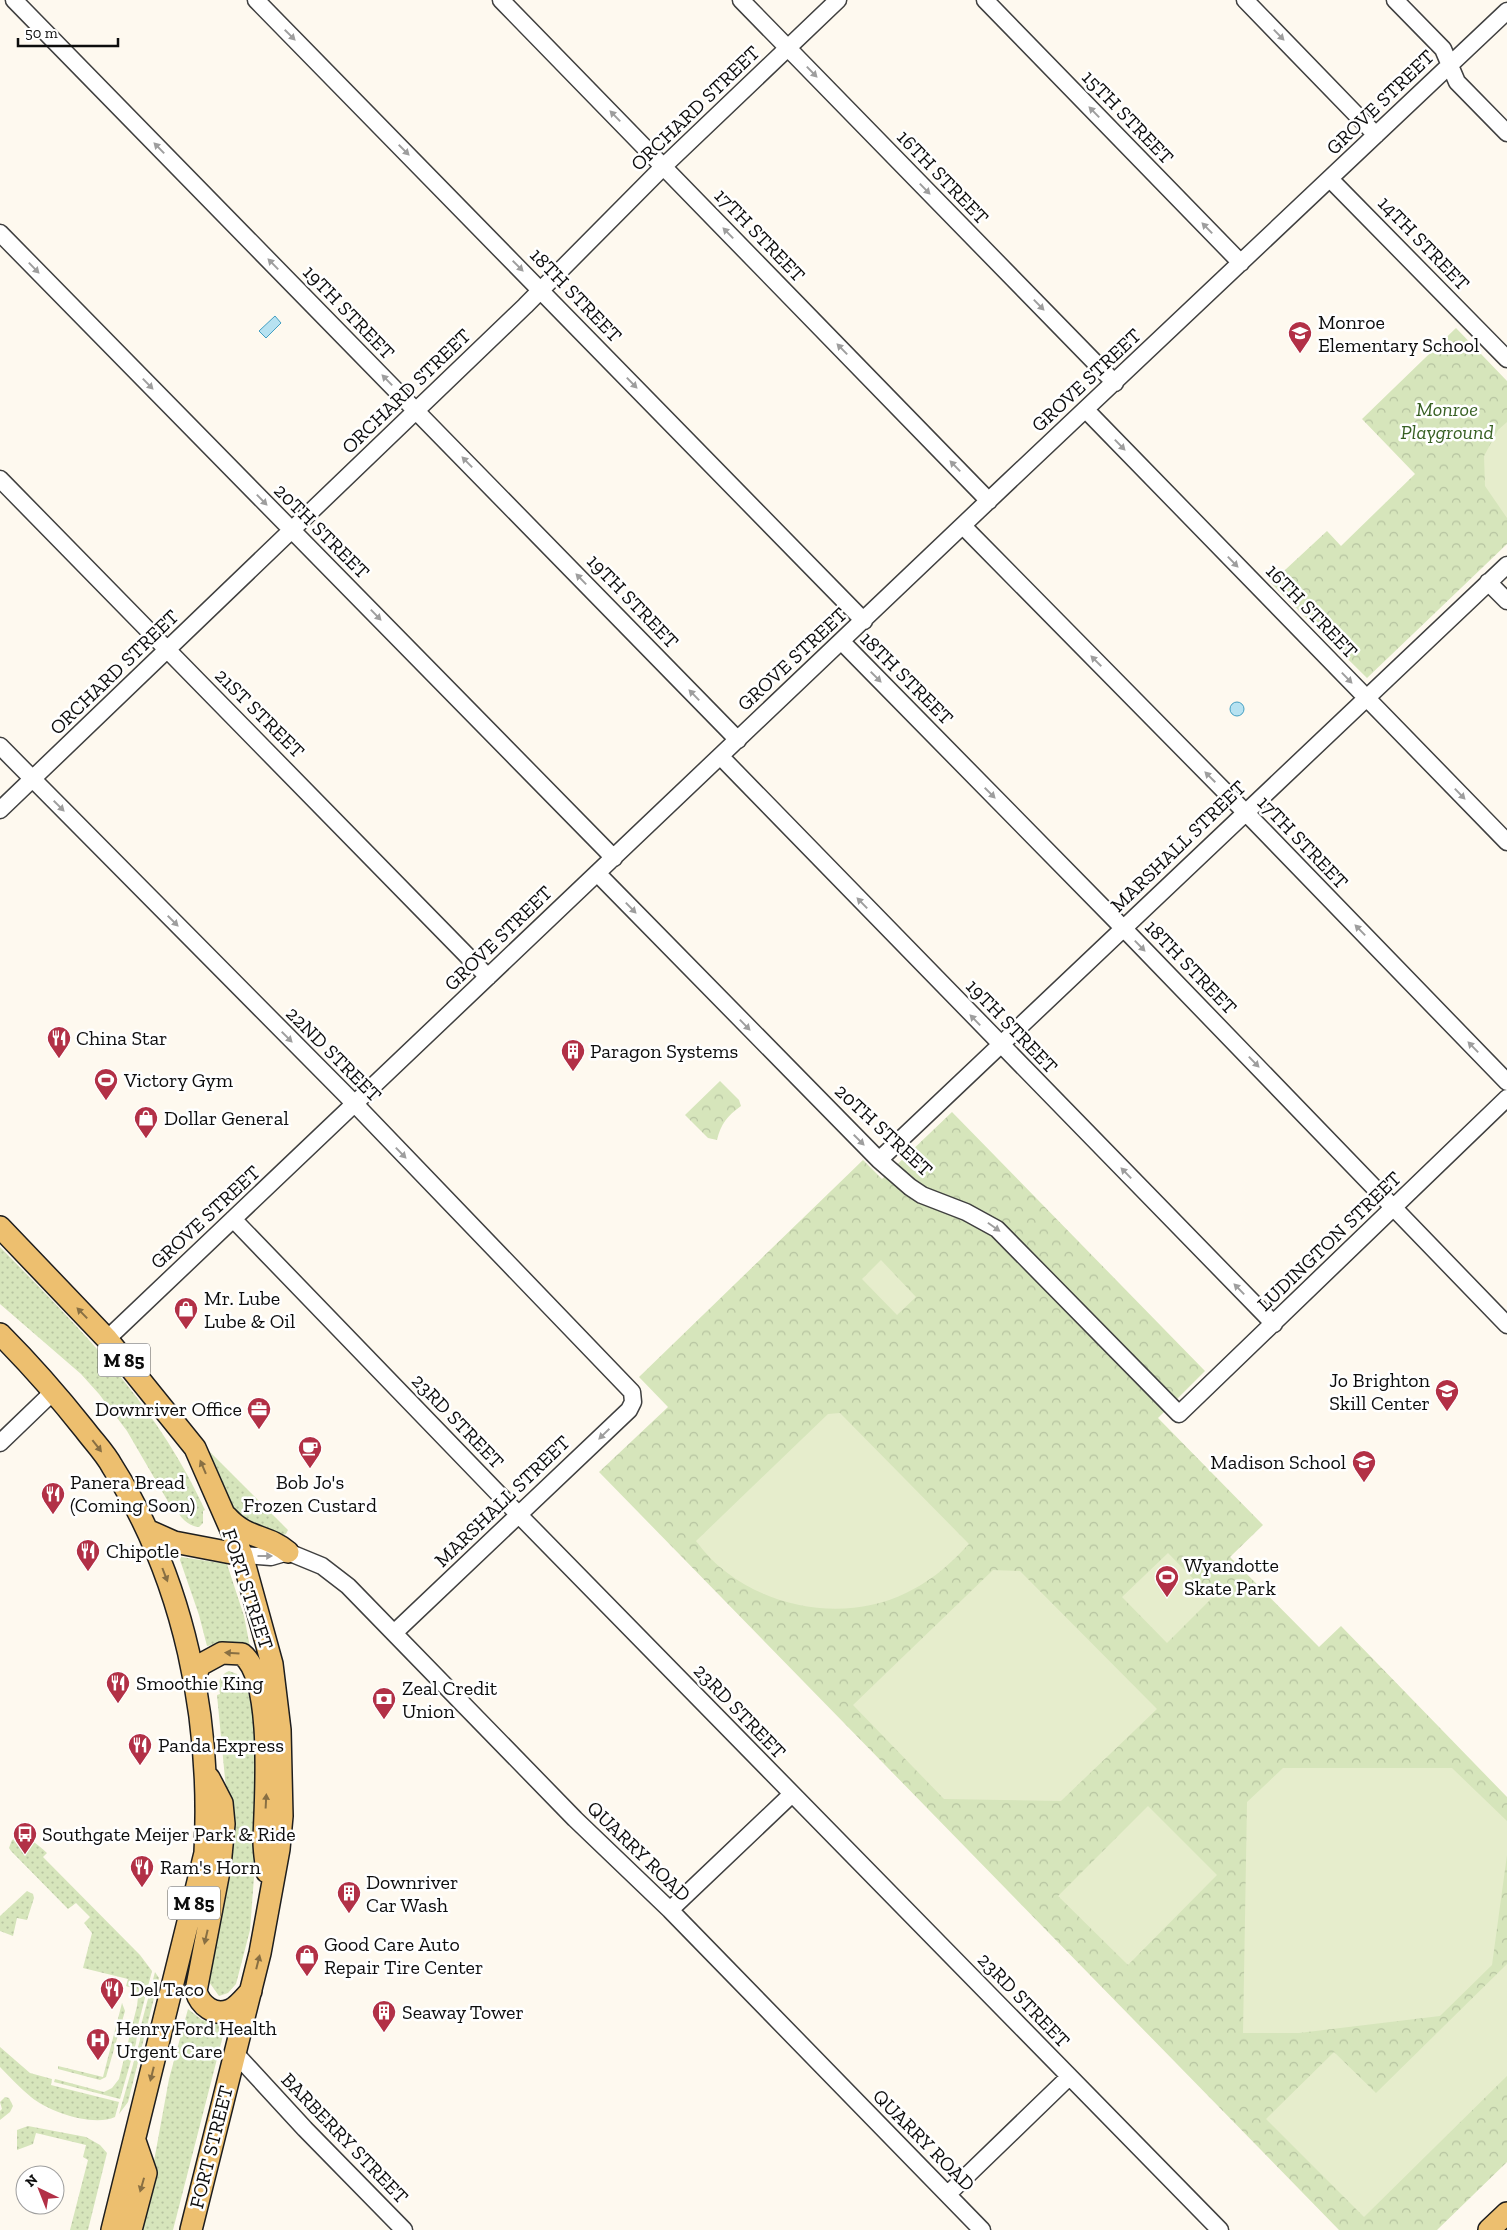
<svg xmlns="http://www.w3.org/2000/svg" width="1507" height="2230" font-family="'Zilla Slab',serif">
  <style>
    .grass { fill: url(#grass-dots) }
    .park { fill: url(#park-crowns) }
    .pitch { fill: #e6edcc }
    .water { fill: #b7e2f1; stroke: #449fc2 }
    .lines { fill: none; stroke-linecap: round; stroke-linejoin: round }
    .minor-casing { stroke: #404040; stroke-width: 19 }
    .major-casing { stroke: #1e1e1e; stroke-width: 24 }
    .minor { stroke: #fff; stroke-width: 16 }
    .major { stroke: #edbf6f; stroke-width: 21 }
    .oneway { fill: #9e9e9e }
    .oneway2 { fill: #886f43 }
    .labels { text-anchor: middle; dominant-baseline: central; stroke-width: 5; stroke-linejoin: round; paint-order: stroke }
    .shield { fill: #fff; stroke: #565656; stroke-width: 1 }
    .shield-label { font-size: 19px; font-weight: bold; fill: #0d0d0d }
    .street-label { font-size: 20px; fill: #0d0d0d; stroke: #fff }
    .poi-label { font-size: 20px; fill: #0d0d0d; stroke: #fff; text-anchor: start }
    .park-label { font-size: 20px; font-style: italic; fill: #376023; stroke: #fff }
  </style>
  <defs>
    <pattern id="grass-dots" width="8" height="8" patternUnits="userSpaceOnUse" patternTransform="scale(1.25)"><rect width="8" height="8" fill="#d6e5bb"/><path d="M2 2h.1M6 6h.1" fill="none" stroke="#b6c3a0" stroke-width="1.8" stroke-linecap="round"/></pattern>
    <pattern id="park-crowns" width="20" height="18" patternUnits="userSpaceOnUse" patternTransform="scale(1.25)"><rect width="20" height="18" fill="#d6e5bb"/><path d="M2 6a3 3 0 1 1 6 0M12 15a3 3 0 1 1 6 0" fill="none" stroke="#b6c3a0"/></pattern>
  </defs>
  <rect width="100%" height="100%" fill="#fef9ef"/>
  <path class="grass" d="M 0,1247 C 81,1330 156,1403 205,1510 L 203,1511 L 203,1523 L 199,1527 C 186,1526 179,1515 173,1505 L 170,1505 L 127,1431 L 99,1394 L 81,1374 L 0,1304 Z
    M 209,1451 L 288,1530 L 286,1534 L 280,1537 L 238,1516 L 216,1470 Z
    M 181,1557 L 227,1564 L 244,1616 L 250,1647 L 231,1642 L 207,1646 L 199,1615 L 180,1560 Z
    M 229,1671 L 237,1674 L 246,1685 L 257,1726 L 256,1851 L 250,1930 L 236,1984 L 228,1993 L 219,1996 L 209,1982 L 208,1973 L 230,1831 L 217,1695 L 220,1694 C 218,1683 218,1676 229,1671 Z
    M 22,1834 C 26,1835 43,1849 47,1853 L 43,1857 L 140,1955 L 152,1971 L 138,2025 L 136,2043 L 120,2099 L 54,2082 L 55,2079 L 104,2092 L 112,2088 L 119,2079 L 137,2006 L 138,1997 L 133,1988 L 126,1986 L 128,1979 L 83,1968 L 92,1933 L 84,1923 L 90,1917 L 76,1903 L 68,1909 L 11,1851 L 9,1848 L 12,1840 Z
    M 27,1891 L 33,1894 L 34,1898 L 27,1920 L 17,1918 L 13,1936 L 0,1931 L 0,1916 Z
    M 155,1972 L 159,1978 L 128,2102 L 119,2114 L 140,2040 L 140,2029 Z
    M 122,2003 L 125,2011 L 106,2077 L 100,2080 L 58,2069 L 58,2066 L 103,2077 Z
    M 188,2009 L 202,2020 L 226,2024 L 173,2230 L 138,2230 L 152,2172 L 169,2079 Z
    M 0,2047 L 30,2073 L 52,2079 L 51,2085 L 119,2102 L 115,2117 C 93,2127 49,2112 31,2097 C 20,2088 10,2077 0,2067 Z
    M 5,2097 L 9,2098 L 13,2106 L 10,2112 L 0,2120 L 0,2111 L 2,2109 L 0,2102 Z
    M 28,2126 L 86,2137 L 100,2145 L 107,2153 L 88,2230 L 70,2230 L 88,2160 L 83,2157 L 86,2145 L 36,2133 L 33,2144 L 17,2150 L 17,2130 Z"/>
  <path class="park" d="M 1456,328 L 1507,381 L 1507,544 L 1367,678 L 1271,583 L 1327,531 L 1341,546 L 1415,474 L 1362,419 Z
    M 720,1081 L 739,1100 L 741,1106 C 727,1116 721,1124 717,1140 L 708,1138 L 685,1115 Z
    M 952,1112 L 1205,1371 L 1158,1418 L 1263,1525 L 1230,1557 L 1319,1647 L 1341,1626 L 1507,1797 L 1507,2162 L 1437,2230 L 1339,2230 L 599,1472 L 668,1407 L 639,1377 L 863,1160 L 882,1179 Z"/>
  <path class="pitch" d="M 1507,422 L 1507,518 L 1485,486 L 1484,456 L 1498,430 Z
    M 881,1260 L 916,1297 L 897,1315 L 862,1279 Z
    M 840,1413 L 969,1544 C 949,1565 933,1580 906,1593 C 837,1627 741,1604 696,1541 L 828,1414 Z
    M 1168,1553 L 1212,1598 L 1167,1643 L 1122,1597 Z
    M 993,1570 L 1020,1571 L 1157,1709 L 1061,1801 L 944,1799 L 853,1705 Z
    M 1283,1768 L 1452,1768 L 1507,1821 L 1507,1855 L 1492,1965 L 1440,2016 L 1299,2033 L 1243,2033 L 1247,1802 Z
    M 1148,1806 L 1217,1875 L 1128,1965 L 1058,1896 Z
    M 1507,1964 L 1507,2076 L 1364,2217 L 1266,2119 L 1334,2052 L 1376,2093 Z"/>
  <path class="water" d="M 275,316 L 281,323 L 266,338 L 259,331 Z
    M1230 709a7 7 0 1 1 14 0a7 7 0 1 1-14 0Z"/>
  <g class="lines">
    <g class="minor-casing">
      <path id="minor" d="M 14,0 L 738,740
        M 256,0 L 864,621
        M 501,0 L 989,501
        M 741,0 L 1115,383
        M 985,0 L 1241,263
        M 1245,0 L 1376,135
        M 1395,0 L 1443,49 L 1457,82 L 1507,133
        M 1330,179 L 1507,359
        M 0,233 L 614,858
        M 1086,410 L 1507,842
        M 0,479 L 488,977
        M 963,526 L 1254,821 L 1507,1082
        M 1488,582 L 1507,601
        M 842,642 L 1132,937 L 1507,1325
        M 0,746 L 354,1103 L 632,1392 L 633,1402 L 629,1410 L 394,1633
        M 721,757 L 1274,1324
        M 0,810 L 525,306 L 664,166 L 838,0
        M 597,873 L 879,1160 L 910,1187 L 922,1195 L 966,1212 L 997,1229 L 1179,1414 L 1507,1098
        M 879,1160 L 1507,565
        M 233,1219 L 519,1515 L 1220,2230
        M 107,1339 L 1003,487 L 1507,11
        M 0,1443 L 53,1392
        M 242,1555 L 271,1557 L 288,1552 L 322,1566 L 348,1586 L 575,1819 L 670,1910 L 982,2230
        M 670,1910 L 792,1794
        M 235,2053 L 305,2129 L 404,2230
        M 948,2194 L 1069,2077"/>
    </g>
    <g class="major-casing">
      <path id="major" d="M 0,1227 L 107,1339 L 195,1448 L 242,1555 L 272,1664 L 280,1730 L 282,1816 L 279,1849 L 260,1953 L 191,2230
        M 0,1334 C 30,1364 58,1396 85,1430 C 94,1442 105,1453 112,1466 C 185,1581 212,1719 205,1853 L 112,2230
        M 226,1516 C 247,1540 267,1534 288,1552
        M 147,1530 L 174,1542 L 242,1555
        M 195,1677 L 200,1665 L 222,1653 L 242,1654 C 275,1680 265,1800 264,1841 C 264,1852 266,1862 267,1872
        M 209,1778 L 222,1803 L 224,1824 L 220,1866 L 196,1991 C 200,2005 214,2017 230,2010 C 238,2007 245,1997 251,1991
        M 131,2230 L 146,2173 L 135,2141
        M 1489,2230 L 1507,2213"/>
    </g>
    <use href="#minor" class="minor"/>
    <use href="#major" class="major"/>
  </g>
  <defs><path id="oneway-solid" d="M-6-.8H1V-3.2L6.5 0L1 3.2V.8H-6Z" transform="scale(1.25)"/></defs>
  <g class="oneway">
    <use href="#oneway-solid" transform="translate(290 35) rotate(45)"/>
    <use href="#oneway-solid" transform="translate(1279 35) rotate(46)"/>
    <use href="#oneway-solid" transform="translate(812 72) rotate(46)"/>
    <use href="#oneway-solid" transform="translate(1094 112) rotate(-134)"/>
    <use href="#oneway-solid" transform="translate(615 116) rotate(-134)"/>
    <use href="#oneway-solid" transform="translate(159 148) rotate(-134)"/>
    <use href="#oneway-solid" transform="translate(404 150) rotate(45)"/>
    <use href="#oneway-solid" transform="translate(925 189) rotate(46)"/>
    <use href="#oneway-solid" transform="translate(1207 228) rotate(-134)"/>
    <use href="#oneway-solid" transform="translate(728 233) rotate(-134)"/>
    <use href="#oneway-solid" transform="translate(273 264) rotate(-134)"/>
    <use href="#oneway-solid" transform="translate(518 266) rotate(45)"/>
    <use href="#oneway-solid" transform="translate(34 268) rotate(46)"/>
    <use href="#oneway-solid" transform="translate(1039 305) rotate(46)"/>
    <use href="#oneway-solid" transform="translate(842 349) rotate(-134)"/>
    <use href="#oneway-solid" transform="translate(387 380) rotate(-134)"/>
    <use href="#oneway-solid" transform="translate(632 383) rotate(46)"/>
    <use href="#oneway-solid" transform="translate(148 384) rotate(46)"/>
    <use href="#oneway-solid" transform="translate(1120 445) rotate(46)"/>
    <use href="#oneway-solid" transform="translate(467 462) rotate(-134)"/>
    <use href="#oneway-solid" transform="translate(955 466) rotate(-134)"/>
    <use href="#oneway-solid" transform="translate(262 500) rotate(46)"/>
    <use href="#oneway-solid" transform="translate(1233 562) rotate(46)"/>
    <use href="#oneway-solid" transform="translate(581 579) rotate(-134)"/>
    <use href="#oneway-solid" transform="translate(376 615) rotate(46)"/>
    <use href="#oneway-solid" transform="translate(1096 661) rotate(-135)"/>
    <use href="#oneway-solid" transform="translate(876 677) rotate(45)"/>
    <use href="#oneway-solid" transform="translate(1347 678) rotate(46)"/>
    <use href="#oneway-solid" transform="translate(694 695) rotate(-134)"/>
    <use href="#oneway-solid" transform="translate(1210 777) rotate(-135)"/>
    <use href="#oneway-solid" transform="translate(990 793) rotate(45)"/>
    <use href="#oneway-solid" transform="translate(1460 794) rotate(46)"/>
    <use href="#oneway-solid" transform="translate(59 806) rotate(45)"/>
    <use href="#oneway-solid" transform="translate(862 903) rotate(-134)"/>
    <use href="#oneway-solid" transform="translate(631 908) rotate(46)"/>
    <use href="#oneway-solid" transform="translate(173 921) rotate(45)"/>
    <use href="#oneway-solid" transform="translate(1360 930) rotate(-134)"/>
    <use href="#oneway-solid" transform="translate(1140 946) rotate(46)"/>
    <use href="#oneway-solid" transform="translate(975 1020) rotate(-134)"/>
    <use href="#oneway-solid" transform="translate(745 1025) rotate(46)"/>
    <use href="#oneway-solid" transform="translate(287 1037) rotate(45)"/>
    <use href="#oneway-solid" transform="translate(1473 1047) rotate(-134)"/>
    <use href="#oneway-solid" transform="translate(1254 1062) rotate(46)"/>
    <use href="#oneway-solid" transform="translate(859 1140) rotate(45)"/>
    <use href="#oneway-solid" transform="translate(401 1153) rotate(46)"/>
    <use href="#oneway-solid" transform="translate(1126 1173) rotate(-134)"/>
    <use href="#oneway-solid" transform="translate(994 1227) rotate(35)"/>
    <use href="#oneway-solid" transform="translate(1239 1289) rotate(-134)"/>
    <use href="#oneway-solid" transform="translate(604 1434) rotate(136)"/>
    <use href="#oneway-solid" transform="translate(265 1556)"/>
  </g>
  <g class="oneway2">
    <use href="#oneway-solid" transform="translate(82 1313) rotate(-134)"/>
    <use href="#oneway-solid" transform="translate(97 1446) rotate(52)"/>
    <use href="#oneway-solid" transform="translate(203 1467) rotate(-113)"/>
    <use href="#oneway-solid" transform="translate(165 1575) rotate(69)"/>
    <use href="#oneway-solid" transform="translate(232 1653) rotate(-176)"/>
    <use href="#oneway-solid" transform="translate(266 1801) rotate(-87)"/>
    <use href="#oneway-solid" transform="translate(206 1937) rotate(103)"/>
    <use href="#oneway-solid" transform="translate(258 1962) rotate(-76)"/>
    <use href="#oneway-solid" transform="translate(152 2074) rotate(104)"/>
    <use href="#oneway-solid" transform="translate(142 2185) rotate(106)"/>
  </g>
  <defs>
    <g id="school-pin" transform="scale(1.25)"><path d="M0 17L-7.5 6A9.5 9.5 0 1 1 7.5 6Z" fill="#b23046" stroke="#fff"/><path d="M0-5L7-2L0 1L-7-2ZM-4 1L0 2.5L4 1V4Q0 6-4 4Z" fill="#fff"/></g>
    <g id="restaurant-pin" transform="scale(1.25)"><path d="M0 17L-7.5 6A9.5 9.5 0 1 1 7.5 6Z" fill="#b23046" stroke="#fff"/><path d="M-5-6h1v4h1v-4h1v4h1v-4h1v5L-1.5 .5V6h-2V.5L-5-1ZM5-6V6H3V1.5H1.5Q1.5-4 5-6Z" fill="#fff"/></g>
    <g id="building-pin" transform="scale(1.25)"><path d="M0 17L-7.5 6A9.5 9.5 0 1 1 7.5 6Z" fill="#b23046" stroke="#fff"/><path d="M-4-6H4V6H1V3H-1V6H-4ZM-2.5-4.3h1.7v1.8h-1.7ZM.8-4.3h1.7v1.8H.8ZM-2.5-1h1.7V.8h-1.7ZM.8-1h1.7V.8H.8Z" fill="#fff"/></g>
    <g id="stadium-pin" transform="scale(1.25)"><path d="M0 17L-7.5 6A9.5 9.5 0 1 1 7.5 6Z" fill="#b23046" stroke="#fff"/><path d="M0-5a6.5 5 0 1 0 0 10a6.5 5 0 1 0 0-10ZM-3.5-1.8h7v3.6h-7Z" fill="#fff"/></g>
    <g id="shop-pin" transform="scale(1.25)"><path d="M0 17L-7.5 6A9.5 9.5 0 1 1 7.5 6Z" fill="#b23046" stroke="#fff"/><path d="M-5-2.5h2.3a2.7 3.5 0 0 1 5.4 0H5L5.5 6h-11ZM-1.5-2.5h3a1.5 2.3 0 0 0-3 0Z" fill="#fff"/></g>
    <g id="office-pin" transform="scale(1.25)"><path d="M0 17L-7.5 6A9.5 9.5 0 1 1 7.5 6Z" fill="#b23046" stroke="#fff"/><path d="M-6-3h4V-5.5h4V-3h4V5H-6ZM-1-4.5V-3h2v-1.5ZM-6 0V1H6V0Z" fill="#fff"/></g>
    <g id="cafe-pin" transform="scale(1.25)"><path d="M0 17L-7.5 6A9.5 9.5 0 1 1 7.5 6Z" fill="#b23046" stroke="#fff"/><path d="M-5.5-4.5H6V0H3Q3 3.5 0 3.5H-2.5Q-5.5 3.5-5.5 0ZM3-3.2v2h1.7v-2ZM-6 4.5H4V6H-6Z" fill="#fff"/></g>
    <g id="bank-pin" transform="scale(1.25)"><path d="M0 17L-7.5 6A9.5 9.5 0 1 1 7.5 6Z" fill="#b23046" stroke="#fff"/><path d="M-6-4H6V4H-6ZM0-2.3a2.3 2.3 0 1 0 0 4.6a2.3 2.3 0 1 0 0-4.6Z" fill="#fff"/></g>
    <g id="bus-pin" transform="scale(1.25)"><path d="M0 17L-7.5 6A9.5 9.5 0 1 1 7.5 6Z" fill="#b23046" stroke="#fff"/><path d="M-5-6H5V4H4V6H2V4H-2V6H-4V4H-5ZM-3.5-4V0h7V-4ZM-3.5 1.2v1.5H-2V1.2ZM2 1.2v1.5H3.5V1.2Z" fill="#fff"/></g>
    <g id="hospital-pin" transform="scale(1.25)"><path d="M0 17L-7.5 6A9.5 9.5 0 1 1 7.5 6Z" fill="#b23046" stroke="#fff"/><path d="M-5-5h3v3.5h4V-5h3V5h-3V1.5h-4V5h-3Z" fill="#fff"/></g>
  </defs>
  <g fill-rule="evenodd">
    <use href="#school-pin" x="1300" y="333"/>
    <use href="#restaurant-pin" x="59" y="1038"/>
    <use href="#building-pin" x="573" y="1051"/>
    <use href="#stadium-pin" x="106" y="1080"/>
    <use href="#shop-pin" x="146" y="1118"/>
    <use href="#shop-pin" x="186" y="1309"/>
    <use href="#school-pin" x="1447" y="1391"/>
    <use href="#office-pin" x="259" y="1409"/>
    <use href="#cafe-pin" x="310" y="1448"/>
    <use href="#school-pin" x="1364" y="1462"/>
    <use href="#restaurant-pin" x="53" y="1494"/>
    <use href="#restaurant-pin" x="88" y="1551"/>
    <use href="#stadium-pin" x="1167" y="1577"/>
    <use href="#restaurant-pin" x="118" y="1683"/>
    <use href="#bank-pin" x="384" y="1699"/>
    <use href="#restaurant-pin" x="140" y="1745"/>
    <use href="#bus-pin" x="25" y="1834"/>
    <use href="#restaurant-pin" x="142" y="1867"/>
    <use href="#building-pin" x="349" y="1893"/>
    <use href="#shop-pin" x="307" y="1956"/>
    <use href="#restaurant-pin" x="112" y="1989"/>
    <use href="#building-pin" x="384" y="2012"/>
    <use href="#hospital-pin" x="98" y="2040"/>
  </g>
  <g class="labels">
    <g class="shield">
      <rect x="98" y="1343.5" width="52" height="33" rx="4"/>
      <rect x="168" y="1886.5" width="52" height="33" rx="4"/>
    </g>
    <g class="shield-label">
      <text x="124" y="1360">M 85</text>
      <text x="194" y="1903">M 85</text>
    </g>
    <g class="street-label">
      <text transform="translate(1380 102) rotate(-44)">GROVE STREET</text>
      <text transform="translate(695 108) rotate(-44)">ORCHARD STREET</text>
      <text transform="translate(1128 117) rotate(46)">15TH STREET</text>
      <text transform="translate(943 177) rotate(46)">16TH STREET</text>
      <text transform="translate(760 235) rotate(46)">17TH STREET</text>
      <text transform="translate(1424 243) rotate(46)">14TH STREET</text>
      <text transform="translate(576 295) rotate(46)">18TH STREET</text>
      <text transform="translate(349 312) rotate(46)">19TH STREET</text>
      <text transform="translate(1086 380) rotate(-43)">GROVE STREET</text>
      <text transform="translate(406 391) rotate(-44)">ORCHARD STREET</text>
      <text transform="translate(322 531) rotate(45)">20TH STREET</text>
      <text transform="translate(633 601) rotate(46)">19TH STREET</text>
      <text transform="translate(1312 611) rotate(46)">16TH STREET</text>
      <text transform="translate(792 659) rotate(-43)">GROVE STREET</text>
      <text transform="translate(114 672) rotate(-44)">ORCHARD STREET</text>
      <text transform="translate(907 678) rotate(45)">18TH STREET</text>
      <text transform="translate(260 713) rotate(45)">21ST STREET</text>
      <text transform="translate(1303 842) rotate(46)">17TH STREET</text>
      <text transform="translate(1178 846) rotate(-44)">MARSHALL STREET</text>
      <text transform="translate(498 938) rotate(-44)">GROVE STREET</text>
      <text transform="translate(1191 967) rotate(46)">18TH STREET</text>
      <text transform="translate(1012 1026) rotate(46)">19TH STREET</text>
      <text transform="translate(334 1054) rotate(45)">22ND STREET</text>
      <text transform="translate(884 1130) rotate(43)">20TH STREET</text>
      <text transform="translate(205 1217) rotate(-43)">GROVE STREET</text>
      <text transform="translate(1329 1241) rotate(-44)">LUDINGTON STREET</text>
      <text transform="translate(458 1421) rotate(46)">23RD STREET</text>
      <text transform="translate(502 1501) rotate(-44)">MARSHALL STREET</text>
      <text transform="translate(248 1589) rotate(72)">FORT STREET</text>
      <text transform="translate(740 1711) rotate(46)">23RD STREET</text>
      <text transform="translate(639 1851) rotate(44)">QUARRY ROAD</text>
      <text transform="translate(1024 2000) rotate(46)">23RD STREET</text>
      <text transform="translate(345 2138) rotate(46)">BARBERRY STREET</text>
      <text transform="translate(924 2140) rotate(45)">QUARRY ROAD</text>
      <text transform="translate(211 2147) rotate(-76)">FORT STREET</text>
    </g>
    <g class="poi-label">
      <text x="1318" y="322">Monroe<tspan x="1318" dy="23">Elementary School</tspan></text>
      <text x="76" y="1038">China Star</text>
      <text x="590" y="1051">Paragon Systems</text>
      <text x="124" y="1080">Victory Gym</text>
      <text x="164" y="1118">Dollar General</text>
      <text x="204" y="1298">Mr. Lube<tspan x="204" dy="23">Lube &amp; Oil</tspan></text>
      <text x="1430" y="1380" text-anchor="end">Jo Brighton<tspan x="1430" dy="23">Skill Center</tspan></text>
      <text x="242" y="1409" text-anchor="end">Downriver Office</text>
      <text x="1346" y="1462" text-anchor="end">Madison School</text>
      <text x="70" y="1482">Panera Bread<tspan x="70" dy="23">(Coming Soon)</tspan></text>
      <text x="310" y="1482" text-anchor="middle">Bob Jo's<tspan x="310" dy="23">Frozen Custard</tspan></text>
      <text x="106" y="1551">Chipotle</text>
      <text x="1184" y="1565">Wyandotte<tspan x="1184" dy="23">Skate Park</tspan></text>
      <text x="136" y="1683">Smoothie King</text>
      <text x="402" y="1688">Zeal Credit<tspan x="402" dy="23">Union</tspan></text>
      <text x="158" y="1745">Panda Express</text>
      <text x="42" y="1834">Southgate Meijer Park &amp; Ride</text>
      <text x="160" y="1867">Ram's Horn</text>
      <text x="366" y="1882">Downriver<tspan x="366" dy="23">Car Wash</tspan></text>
      <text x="324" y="1944">Good Care Auto<tspan x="324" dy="23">Repair Tire Center</tspan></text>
      <text x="130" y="1989">Del Taco</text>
      <text x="402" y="2012">Seaway Tower</text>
      <text x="116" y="2028">Henry Ford Health<tspan x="116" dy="23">Urgent Care</tspan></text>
    </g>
    <g class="park-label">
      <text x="1447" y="409">Monroe<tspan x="1447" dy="23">Playground</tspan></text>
    </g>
  </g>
  <g transform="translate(40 2190) rotate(317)"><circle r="24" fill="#ffffff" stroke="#9e9e9e"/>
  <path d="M0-4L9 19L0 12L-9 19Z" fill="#b23046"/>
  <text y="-8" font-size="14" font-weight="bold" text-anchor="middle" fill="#0d0d0d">N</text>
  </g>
  <path d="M18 38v8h100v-8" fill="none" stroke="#0d0d0d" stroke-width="2.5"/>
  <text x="25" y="38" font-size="15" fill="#0d0d0d" stroke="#ffffff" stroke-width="4" paint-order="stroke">50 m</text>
</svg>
